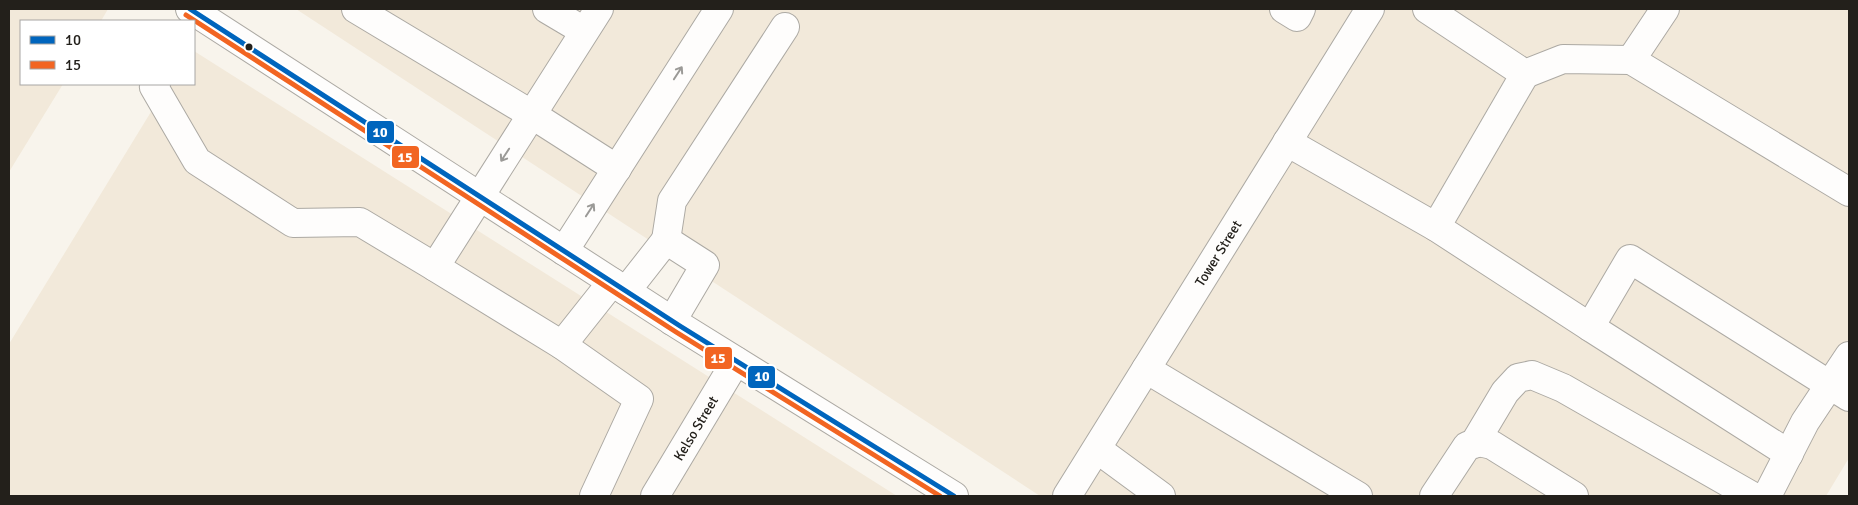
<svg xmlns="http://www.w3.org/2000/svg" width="1858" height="505" font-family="Signika,sans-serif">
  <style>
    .built { fill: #f2e9da }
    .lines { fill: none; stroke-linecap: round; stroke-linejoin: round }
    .minor-casing { stroke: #aca9a3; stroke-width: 30 }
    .minor { stroke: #fefdfc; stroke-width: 28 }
    .bus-1-casing { stroke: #fff; stroke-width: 9 }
    .bus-2-casing { stroke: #fff; stroke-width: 9 }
    .bus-1 { stroke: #0065bd; stroke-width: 5 }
    .bus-2 { stroke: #f26522; stroke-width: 5 }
    .oneway { stroke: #9b9a97 }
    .bus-dot { fill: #23201b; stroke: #fff; stroke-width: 2 }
    .labels { text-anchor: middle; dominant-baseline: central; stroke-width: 5; stroke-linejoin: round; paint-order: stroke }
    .street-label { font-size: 14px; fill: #23201b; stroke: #fff }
    .line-badge { stroke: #fff; stroke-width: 2 }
    .badge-label { font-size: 14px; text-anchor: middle; font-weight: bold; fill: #fff }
  </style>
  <rect width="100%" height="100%" fill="#f8f4ec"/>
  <path class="built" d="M 9,9 L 108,9 L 101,21 L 21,21 L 21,84 L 63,84 L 9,172 Z
    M 296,9 L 1849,9 L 1849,458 L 1826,496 L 1040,496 Z
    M 194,51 L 897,496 L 9,496 L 9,344 L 168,84 L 194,84 Z"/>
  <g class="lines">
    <g class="minor-casing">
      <g id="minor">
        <path d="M 190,9 L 680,326 L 954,496"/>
        <path d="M 356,9 L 531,114 L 617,169"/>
        <path d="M 547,9 L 584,31"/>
        <path d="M 1284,9 L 1297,17 L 1301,9"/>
        <path d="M 1427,9 L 1525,74 L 1563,59 L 1631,60 L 1665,9"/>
        <path d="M 1631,60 L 1849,192"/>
        <path d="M 156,84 L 154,87 L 197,161 L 293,223 L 360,222 L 435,267"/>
        <path d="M 1287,142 L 1436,227 L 1590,327"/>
        <path d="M 1436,227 L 1525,74"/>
        <path d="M 666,240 L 672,201 L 785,27"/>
        <path d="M 564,251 L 719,9"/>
        <path d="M 626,291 L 666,240 L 705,265 L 672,321"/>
        <path d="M 562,345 L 612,282"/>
        <path d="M 1146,369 L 1358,496"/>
        <path d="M 1474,444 L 1505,392 L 1518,378 L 1532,375 L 1563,388 L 1752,496"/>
        <path d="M 1097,449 L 1161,496"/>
        <path d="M 1789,454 L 1590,327 L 1630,259 L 1849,397"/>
        <path d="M 594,496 L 639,399 L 562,345 L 435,267 L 599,9"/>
        <path id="s1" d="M 655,496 L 736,361"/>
        <path id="s2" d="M 1067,496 L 1370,9"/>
        <path d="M 1434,496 L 1467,446 L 1479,442 L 1492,445 L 1574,496"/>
        <path d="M 1767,496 L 1805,422 L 1849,356"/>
      </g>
    </g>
    <use href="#minor" class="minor"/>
    <g class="bus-1-casing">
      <path id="bus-1" d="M 190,9 L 680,326 L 954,496"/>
    </g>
    <g class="bus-2-casing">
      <path id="bus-2" d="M 186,15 L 676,332 L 940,496"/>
    </g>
    <use href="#bus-1" class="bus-1"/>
    <use href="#bus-2" class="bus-2"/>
  </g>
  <defs><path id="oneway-shaft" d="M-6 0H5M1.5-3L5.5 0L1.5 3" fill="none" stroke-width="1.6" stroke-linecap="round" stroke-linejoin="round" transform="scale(1.25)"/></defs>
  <g class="oneway">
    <use href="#oneway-shaft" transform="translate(678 73) rotate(-57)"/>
    <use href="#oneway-shaft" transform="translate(505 155) rotate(123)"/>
    <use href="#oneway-shaft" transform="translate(590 210) rotate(-57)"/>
  </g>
  <circle class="bus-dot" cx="249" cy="47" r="4.5"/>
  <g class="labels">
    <g class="street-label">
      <text stroke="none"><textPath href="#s2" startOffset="286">Tower Street</textPath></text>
      <text stroke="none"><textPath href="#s1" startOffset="79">Kelso Street</textPath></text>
    </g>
  </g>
  <g class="line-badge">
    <rect x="366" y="120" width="29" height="24" rx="5" fill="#0065bd"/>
    <rect x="391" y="145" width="29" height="24" rx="5" fill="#f26522"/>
    <rect x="704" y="346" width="29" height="24" rx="5" fill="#f26522"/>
    <rect x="747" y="365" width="29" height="24" rx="5" fill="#0065bd"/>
  </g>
  <g class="badge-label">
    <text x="380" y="137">10</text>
    <text x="405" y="162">15</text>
    <text x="718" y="363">15</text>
    <text x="762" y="381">10</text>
  </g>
  <rect width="1858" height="505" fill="none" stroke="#23201b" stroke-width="20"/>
  <rect x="20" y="20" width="175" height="65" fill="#ffffff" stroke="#a7a6a4"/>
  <rect x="30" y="36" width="25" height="8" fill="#0065bd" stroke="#a7a6a4"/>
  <text x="65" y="45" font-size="15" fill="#23201b">10</text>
  <rect x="30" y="61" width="25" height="8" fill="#f26522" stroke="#a7a6a4"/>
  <text x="65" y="70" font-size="15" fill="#23201b">15</text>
</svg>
